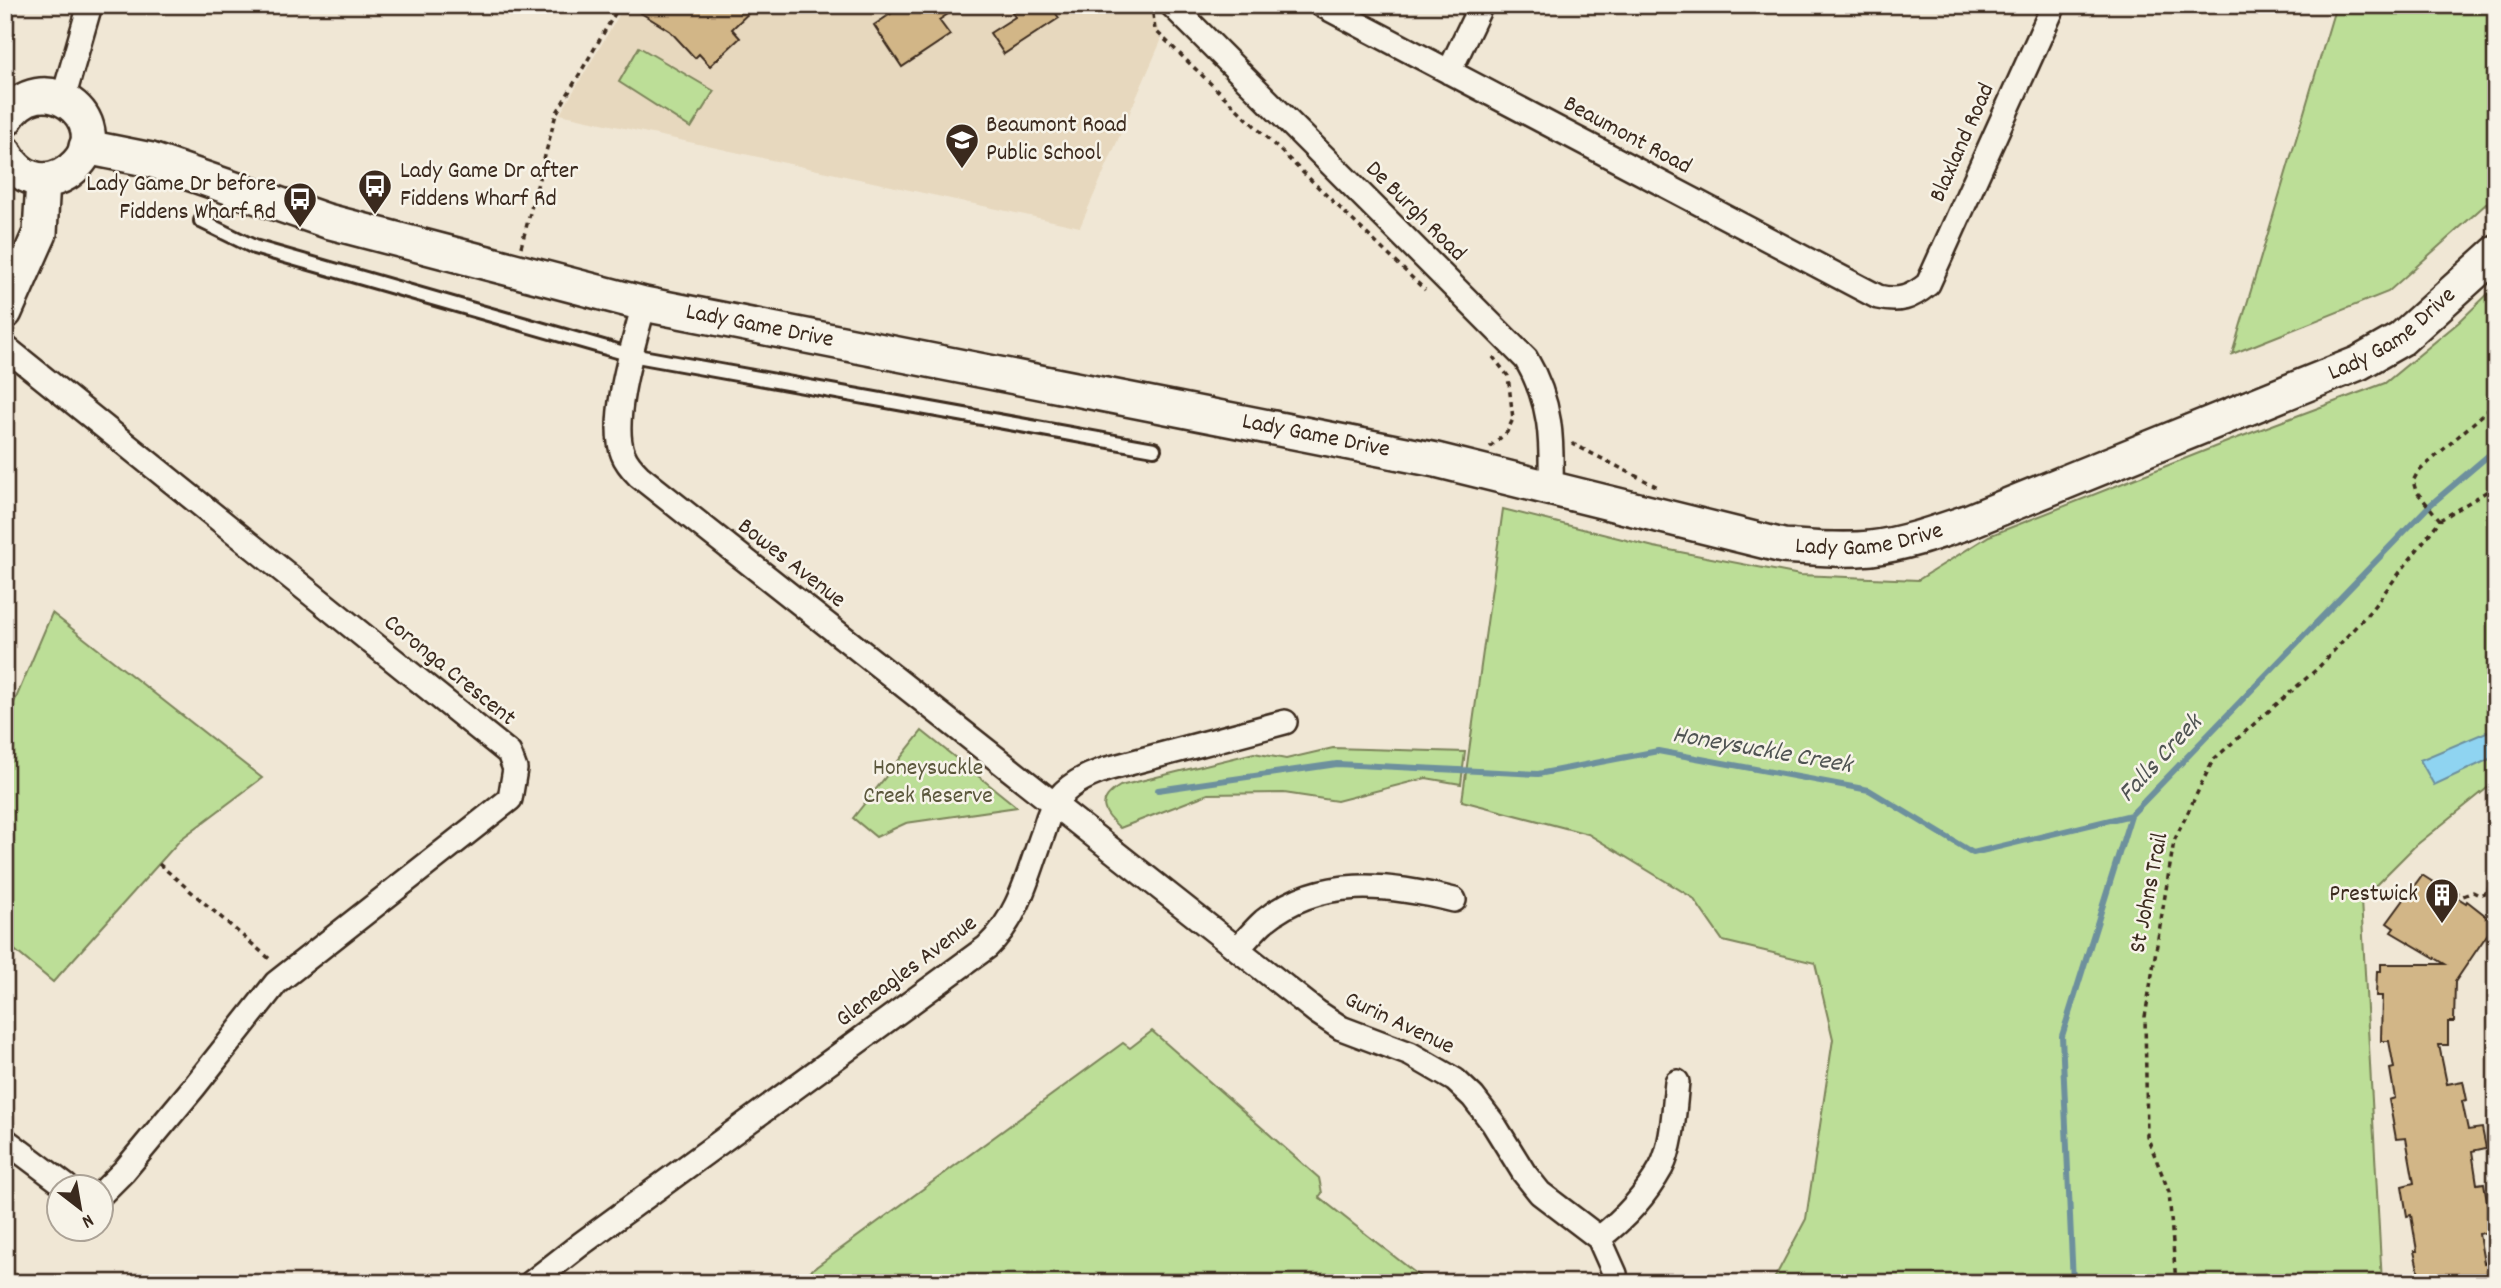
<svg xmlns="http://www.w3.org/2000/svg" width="2501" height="1288" font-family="Dekko,sans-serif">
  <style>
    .built { fill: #e7d8be }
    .green { fill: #bcde97; stroke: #7c845a; stroke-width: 2 }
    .water { fill: #8fd4f1; stroke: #6d909d; stroke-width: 2 }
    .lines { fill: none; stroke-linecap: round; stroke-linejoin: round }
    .stream { stroke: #6d909d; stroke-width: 6 }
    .building { fill: #d2b687; stroke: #3b2a1e; stroke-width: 2 }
    .lane-casing { stroke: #3b2a1e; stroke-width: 18 }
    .street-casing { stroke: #3b2a1e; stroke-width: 28 }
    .secondary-casing { stroke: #3b2a1e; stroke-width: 38 }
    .path { stroke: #3b2a1e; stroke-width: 3.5; stroke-dasharray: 5 5; stroke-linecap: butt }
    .lane { stroke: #f7f3e8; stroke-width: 12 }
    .street { stroke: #f7f3e8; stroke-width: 23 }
    .secondary { stroke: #f7f3e8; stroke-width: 33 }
    .labels { text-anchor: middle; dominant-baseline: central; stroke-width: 5; stroke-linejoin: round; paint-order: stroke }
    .poi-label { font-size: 24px; fill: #3b2a1e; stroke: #f7f3e8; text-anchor: start }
    .street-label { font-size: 24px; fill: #3b2a1e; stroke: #f7f3e8 }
    .park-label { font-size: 24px; fill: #5b573c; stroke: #f7f3e8 }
    .water-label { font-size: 26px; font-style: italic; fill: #505453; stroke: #f7f3e8 }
  </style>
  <rect width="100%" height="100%" fill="#f0e7d5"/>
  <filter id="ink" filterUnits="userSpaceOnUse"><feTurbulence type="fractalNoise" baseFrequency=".0143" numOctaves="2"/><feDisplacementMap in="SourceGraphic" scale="14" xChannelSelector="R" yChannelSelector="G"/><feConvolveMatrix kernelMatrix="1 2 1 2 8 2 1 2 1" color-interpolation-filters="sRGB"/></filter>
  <g filter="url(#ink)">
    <path class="built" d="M 625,5 L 1152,5 L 1161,41 L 1080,227 L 560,114 Z"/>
    <path class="green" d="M 2336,5 L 2496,5 L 2496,195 L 2388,292 L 2232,354 Z
      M 639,47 L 714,91 L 691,128 L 619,82 Z
      M 2496,286 L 2496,781 L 2414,847 L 2361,900 L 2382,1283 L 1772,1283 L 1806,1219 L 1833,1039 L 1815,963 L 1723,941 L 1693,898 L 1588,834 L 1462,801 L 1503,509 L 1654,547 L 1800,575 L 1918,580 L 1989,536 L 2232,440 L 2385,383 L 2459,322 Z
      M 52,613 L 262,778 L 181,839 L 53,982 L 5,942 L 5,724 Z
      M 922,731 L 1017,807 L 906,823 L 876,837 L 853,818 Z
      M 1333,748 L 1465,752 L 1461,784 L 1426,778 L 1337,801 L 1284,793 L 1208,794 L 1120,828 C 1102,812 1096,800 1120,786 L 1254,753 L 1286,759 Z
      M 1152,1031 L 1319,1178 L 1322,1193 L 1319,1197 L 1428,1283 L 794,1283 L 1123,1043 L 1130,1048 Z"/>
    <path class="water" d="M 2496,728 L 2496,756 L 2434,785 L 2420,760 Z"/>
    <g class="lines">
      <path class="stream" d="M 1158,790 L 1337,764 L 1538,774 L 1658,751 L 1869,790 L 1973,853 L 2131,815
        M 2073,1283 L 2062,1036 L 2131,815 L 2429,506 L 2496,449"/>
    </g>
    <path class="building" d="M 628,5 L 757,5 L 732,29 L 740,38 L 710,66 L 699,54 L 695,58 L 670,31 Z
      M 904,5 L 962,5 L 939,20 L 950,35 L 902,67 L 874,25 Z
      M 1007,5 L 1050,5 L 1059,18 L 1004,54 L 990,33 L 1015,17 Z
      M 2422,875 L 2466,903 L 2467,901 L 2495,923 L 2455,982 L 2454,1022 L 2448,1022 L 2448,1045 L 2439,1045 L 2447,1084 L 2463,1081 L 2467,1100 L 2462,1101 L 2468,1130 L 2482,1128 L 2486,1148 L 2472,1151 L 2477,1184 L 2484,1183 L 2492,1231 L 2479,1234 L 2484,1263 L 2490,1262 L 2493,1283 L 2421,1283 L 2414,1251 L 2417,1251 L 2411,1215 L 2407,1216 L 2402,1186 L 2414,1183 L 2406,1138 L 2396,1139 L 2389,1100 L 2395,1098 L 2390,1069 L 2394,1068 L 2389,1041 L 2381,1041 L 2382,996 L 2376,996 L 2377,971 L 2381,971 L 2381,964 L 2445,964 L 2391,932 L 2394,928 L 2387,923 Z"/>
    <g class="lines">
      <g class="lane-casing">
        <path id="lane" d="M 201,221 L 254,247 L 631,355 L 1154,449"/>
      </g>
      <g class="street-casing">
        <path id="street" d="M 1172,5 L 1526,359 C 1552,403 1552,440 1551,489
          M 1322,5 L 1878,297 C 1899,302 1911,298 1928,284 L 2054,5
          M 1449,72 L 1481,5
          M 63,99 L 90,5
          M 644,304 C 635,340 609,420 623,454 C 626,462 633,470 639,476 L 1317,1012 L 1341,1028 L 1410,1054 L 1455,1080 L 1473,1097 L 1493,1123 L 1524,1173 L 1540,1193 L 1599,1238 L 1615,1274
          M 5,347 L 509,753 L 515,769 L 510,799 L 276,983 L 194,1087 L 124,1171 L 102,1193
          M 1238,948 C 1247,939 1255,929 1264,921 C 1320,875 1389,884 1454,900
          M 5,1140 L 66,1186
          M 1599,1238 C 1623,1220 1646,1195 1661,1168 C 1673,1146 1674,1108 1677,1082
          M 531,1283 L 581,1244 L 987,947 C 1018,918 1028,875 1042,836 C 1046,826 1048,813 1054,805 C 1066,785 1086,776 1107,769 L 1285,722"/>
      </g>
      <g class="secondary-casing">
        <g id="secondary">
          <path d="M 5,120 C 41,60 117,121 77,164 C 68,174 57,180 43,180 C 26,179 13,168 5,153"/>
          <path id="s1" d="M 86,147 L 151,160 L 327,221 L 644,304 L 1436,460 L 1783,546 C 1812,548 1842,551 1871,548 C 1904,544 1935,533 1967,522 L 2359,363 L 2401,339 L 2496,253"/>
          <path d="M 5,312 L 40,233 L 43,180"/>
        </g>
      </g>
      <path class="path" d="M 603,5 L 616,13
        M 1153,14 L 1155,30 L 1425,290
        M 5,209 L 5,239
        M 521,247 L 556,114 L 620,5
        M 1572,445 L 1573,444 L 1658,487
        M 1490,447 L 1507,432 L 1513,419 L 1508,376 L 1493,357
        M 2440,520 L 2416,491 L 2413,481 L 2418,472 L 2496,403
        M 159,864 L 272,961
        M 2488,892 L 2489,884 L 2496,873
        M 2445,913 L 2458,893 L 2463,896 L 2473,892 L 2479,895 L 2488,892 L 2496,898
        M 2176,1283 L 2169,1192 L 2147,1136 L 2145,1017 L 2174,841 L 2213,760 L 2318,668 L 2371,610 L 2440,520 L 2496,486"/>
      <use href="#lane" class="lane"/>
      <use href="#street" class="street"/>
      <use href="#secondary" class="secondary"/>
    </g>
  </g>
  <defs>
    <g id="school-pin" transform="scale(1.75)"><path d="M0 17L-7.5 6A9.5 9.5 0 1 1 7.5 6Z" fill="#3b2a1e" stroke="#f7f3e8"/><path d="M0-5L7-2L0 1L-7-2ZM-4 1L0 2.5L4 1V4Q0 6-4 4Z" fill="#fff"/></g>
    <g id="bus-pin" transform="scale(1.75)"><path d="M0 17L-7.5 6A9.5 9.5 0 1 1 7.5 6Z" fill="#3b2a1e" stroke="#f7f3e8"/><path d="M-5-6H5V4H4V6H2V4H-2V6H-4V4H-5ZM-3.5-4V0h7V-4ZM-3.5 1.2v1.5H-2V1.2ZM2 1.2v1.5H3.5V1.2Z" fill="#fff"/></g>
    <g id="building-pin" transform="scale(1.75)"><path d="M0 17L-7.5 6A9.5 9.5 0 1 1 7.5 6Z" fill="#3b2a1e" stroke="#f7f3e8"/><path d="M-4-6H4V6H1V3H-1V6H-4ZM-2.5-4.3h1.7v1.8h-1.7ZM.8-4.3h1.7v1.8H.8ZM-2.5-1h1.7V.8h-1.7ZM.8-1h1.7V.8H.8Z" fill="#fff"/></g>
  </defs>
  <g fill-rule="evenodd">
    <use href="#school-pin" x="962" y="140"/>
    <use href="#bus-pin" x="375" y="186"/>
    <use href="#bus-pin" x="300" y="199"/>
    <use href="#building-pin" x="2442" y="895"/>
  </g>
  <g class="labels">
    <g class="poi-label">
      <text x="986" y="126">Beaumont Road<tspan x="986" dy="28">Public School</tspan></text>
      <text x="400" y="172">Lady Game Dr after<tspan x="400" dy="28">Fiddens Wharf Rd</tspan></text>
      <text x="276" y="185" text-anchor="end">Lady Game Dr before<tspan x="276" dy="28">Fiddens Wharf Rd</tspan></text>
      <text x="2418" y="895" text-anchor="end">Prestwick</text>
    </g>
    <g class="street-label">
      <text transform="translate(1627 136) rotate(28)">Beaumont Road</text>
      <text transform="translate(1963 143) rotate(-66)">Blaxland Road</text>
      <text transform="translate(1415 212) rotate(45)">De Burgh Road</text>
      <text stroke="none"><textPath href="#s1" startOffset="698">Lady Game Drive</textPath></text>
      <text stroke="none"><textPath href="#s1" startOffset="2399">Lady Game Drive</textPath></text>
      <text stroke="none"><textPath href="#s1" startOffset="1265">Lady Game Drive</textPath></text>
      <text stroke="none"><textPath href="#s1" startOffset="1832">Lady Game Drive</textPath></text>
      <text transform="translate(791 564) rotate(38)">Bowes Avenue</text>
      <text transform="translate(449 671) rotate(39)">Coronga Crescent</text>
      <text transform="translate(2150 893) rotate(-79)">St Johns Trail</text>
      <text transform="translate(907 972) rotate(-37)">Gleneagles Avenue</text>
      <text transform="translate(1399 1024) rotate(25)">Gurin Avenue</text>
    </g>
    <g class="park-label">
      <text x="928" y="769">Honeysuckle<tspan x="928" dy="28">Creek Reserve</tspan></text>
    </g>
    <g class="water-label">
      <text transform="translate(1762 751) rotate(10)">Honeysuckle Creek</text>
      <text transform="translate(2161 759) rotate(-47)">Falls Creek</text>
    </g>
  </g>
  <rect width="2501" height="1288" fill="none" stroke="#f7f3e8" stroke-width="28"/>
  <rect x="14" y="14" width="2473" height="1260" fill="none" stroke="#3b2a1e" stroke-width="2.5" filter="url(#ink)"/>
  <g transform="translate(80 1208) rotate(149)"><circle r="33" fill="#f7f3e8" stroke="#aca397" stroke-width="2"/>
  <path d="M0-5L12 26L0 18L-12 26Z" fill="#3b2a1e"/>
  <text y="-10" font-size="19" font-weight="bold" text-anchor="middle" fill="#3b2a1e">N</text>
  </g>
</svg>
